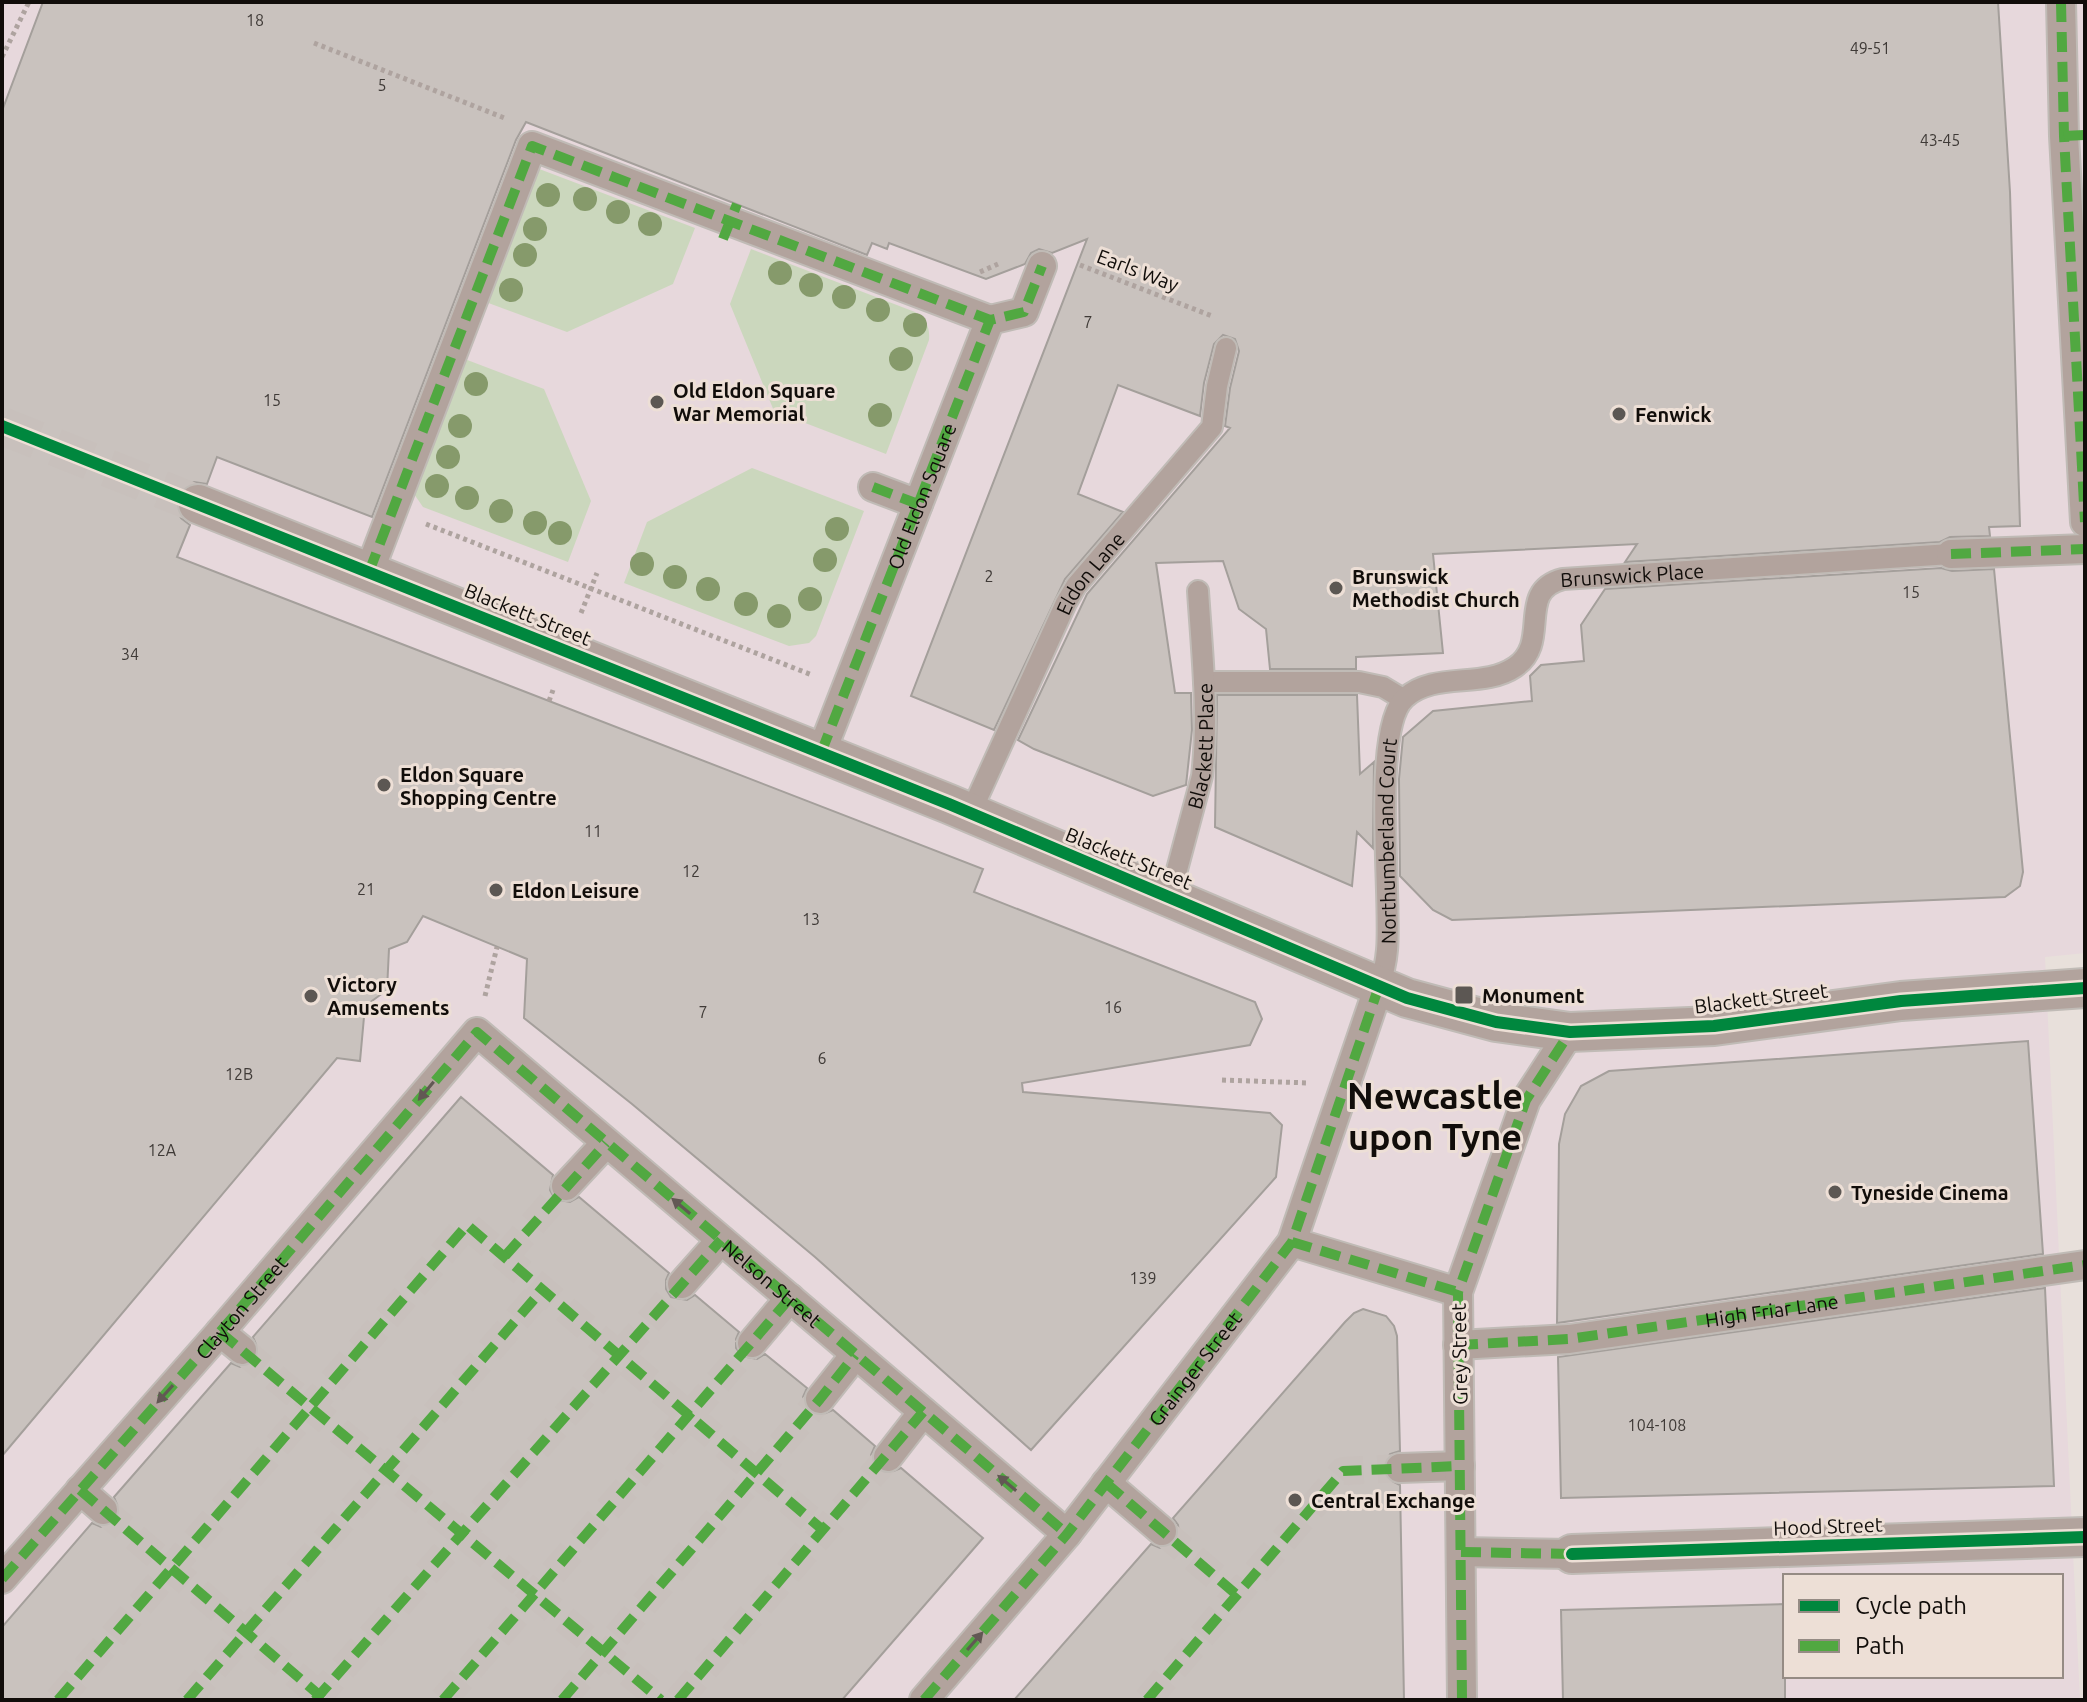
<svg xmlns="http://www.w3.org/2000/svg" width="2087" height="1702" font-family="Ubuntu,sans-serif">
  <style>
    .commercial { fill: #e7d8dc; fill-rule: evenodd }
    .green { fill: #cbd7bd }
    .building { fill: #c9c2be; stroke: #a49f9b; stroke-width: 2 }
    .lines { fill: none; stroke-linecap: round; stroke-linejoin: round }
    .pedestrian-tunnel { stroke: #c8c0bc; stroke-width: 28; stroke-dasharray: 28 14; stroke-linecap: butt }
    .minor-tunnel { stroke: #c8c0bc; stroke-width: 38; stroke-dasharray: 38 19; stroke-linecap: butt }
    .service-casing { stroke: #c0bbb6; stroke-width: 24 }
    .pedestrian-casing { stroke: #c0bbb6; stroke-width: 32 }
    .minor-casing { stroke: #c0bbb6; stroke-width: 42 }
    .path { stroke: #aea39f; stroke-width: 5; stroke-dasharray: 4 4; stroke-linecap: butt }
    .service { stroke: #b2a39d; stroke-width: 20 }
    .pedestrian { stroke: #b2a39d; stroke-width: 28 }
    .minor { stroke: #b2a39d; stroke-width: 38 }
    .quiet { stroke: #51a841; stroke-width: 10; stroke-dasharray: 20 10; stroke-linecap: butt }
    .cycleway-casing { stroke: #eddfd6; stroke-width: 17 }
    .cycleway { stroke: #00873e; stroke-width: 12 }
    .tree { fill: #869a6b }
    .oneway { fill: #625854 }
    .poi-dot { fill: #5c5753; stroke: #eddfd6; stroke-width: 3 }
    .labels { text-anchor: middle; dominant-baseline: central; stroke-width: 6; stroke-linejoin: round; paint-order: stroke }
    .number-label { font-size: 16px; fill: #3f3a37 }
    .street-label { font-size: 20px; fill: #110d0a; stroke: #eddfd6 }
    .poi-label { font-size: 20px; font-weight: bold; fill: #110d0a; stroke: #eddfd6; text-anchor: start }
    .town-label { font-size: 36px; font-weight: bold; fill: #110d0a; stroke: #eddfd6 }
  </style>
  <rect width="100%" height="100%" fill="#e8e0db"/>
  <path class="commercial" d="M 2,2 L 2085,2 L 2085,953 L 2045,957 L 2080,1700 L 2,1700 ZM 1785,1576 L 2061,1576 L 2061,1676 L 1785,1676 Z"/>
  <path class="green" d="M 534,167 L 695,228 L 673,284 L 567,332 L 483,301 Z
    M 751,249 L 915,312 C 926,320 930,326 929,340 L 886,454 L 774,411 L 730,304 Z
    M 462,358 L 544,389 L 591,501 L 568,562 L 423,507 L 414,494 Z
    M 752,468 L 864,511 L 816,636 L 809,643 L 789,646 L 624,583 L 647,522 Z"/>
  <path class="building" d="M 43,2 L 1998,2 L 2010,192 L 2020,526 L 1989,527 L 1990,536 L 1950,537 L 1940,542 L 1625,562 L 1637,544 L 1433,554 L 1443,653 L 1356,657 L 1356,669 L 1270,669 L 1266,629 L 1239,609 L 1223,561 L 1156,563 L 1175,693 L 1191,693 L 1192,730 L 1186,785 L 1153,796 L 1034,749 L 1018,740 L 1087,594 L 1230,428 L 1225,426 L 1230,388 L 1239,351 L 1235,339 L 1223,335 L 1214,344 L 1204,383 L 1200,416 L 1118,385 L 1078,494 L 1123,512 L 1065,579 L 994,730 L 911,696 L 1087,239 L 1052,253 L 1039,249 L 1031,253 L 1025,264 L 986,279 L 889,243 L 887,249 L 872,243 L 867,255 L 526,122 L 516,140 L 372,517 L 217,457 L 207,484 L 194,482 L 184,487 L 178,495 L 176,508 L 181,518 L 190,525 L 177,557 L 983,869 L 974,892 L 1255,1002 L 1262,1019 L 1250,1045 L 1022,1083 L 1023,1092 L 1270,1113 L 1282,1125 L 1276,1177 L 1031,1450 L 815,1257 L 632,1104 L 524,1018 L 527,959 L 423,916 L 407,942 L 389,949 L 387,990 L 365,1006 L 360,1061 L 337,1058 L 2,1456 L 2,111 Z
    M 1941,568 L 1952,571 L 1994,569 L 2023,872 L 2020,886 L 2005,897 L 1452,920 L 1433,910 L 1400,876 L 1399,779 L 1403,737 L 1433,711 L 1532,701 L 1530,676 L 1541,665 L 1584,661 L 1581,625 L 1605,589 Z
    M 1217,695 L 1357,695 L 1360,774 L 1374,762 L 1373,848 L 1357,832 L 1352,886 L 1215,827 Z
    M 2028,1041 L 2043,1254 L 1557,1323 L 1559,1144 L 1565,1114 L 1581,1086 L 1609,1071 Z
    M 461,1097 L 553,1175 L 550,1190 L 555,1199 L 570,1202 L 579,1197 L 669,1273 L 666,1280 L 666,1289 L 671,1297 L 687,1300 L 695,1295 L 739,1332 L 736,1339 L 736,1348 L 742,1356 L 757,1359 L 765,1354 L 807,1388 L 803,1397 L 809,1412 L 818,1416 L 833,1410 L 875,1446 L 871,1455 L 877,1470 L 886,1474 L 901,1468 L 983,1538 L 842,1700 L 2,1700 L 2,1627 L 92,1523 L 101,1527 L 115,1522 L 120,1512 L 114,1497 L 231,1363 L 240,1367 L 255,1361 L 259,1352 L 253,1337 Z
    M 2045,1288 L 2054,1486 L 1561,1498 L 1558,1357 Z
    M 1363,1309 L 1386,1316 L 1394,1326 L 1397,1336 L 1400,1451 L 1390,1454 L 1383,1468 L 1386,1478 L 1400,1485 L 1404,1700 L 1014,1700 L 1151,1544 L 1160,1548 L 1174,1543 L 1179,1533 L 1178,1525 L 1173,1518 L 1345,1322 L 1354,1313 Z
    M 1785,1604 L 1785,1700 L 1563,1700 L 1561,1610 Z"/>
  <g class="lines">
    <path class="pedestrian-tunnel" d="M 505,1256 L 566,1186
      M 242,1350 L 661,1700
      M 103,1510 L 325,1700
      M 1162,1531 L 1237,1595
      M 58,1700 L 467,1225 L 824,1531
      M 187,1700 L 543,1289
      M 315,1700 L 682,1284
      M 443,1700 L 752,1343
      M 562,1700 L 820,1399
      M 678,1700 L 888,1457
      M 1147,1700 L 1343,1471 L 1400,1468"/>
    <path class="minor-tunnel" d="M 2,426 L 198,504"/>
    <g class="service-casing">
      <g id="service">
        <path d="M 1204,682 L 1359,682 L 1383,687 L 1403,699"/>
        <path id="s1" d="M 970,814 L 1066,603 L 1076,586 L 1212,427 L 1217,386 L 1226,348"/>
        <path id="s2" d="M 1170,896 L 1202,776 C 1209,715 1202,653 1198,591"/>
        <path id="s3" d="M 1379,986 C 1383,975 1386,962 1387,950 C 1392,901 1371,728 1405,698 C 1434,671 1483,689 1515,667 C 1552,642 1515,591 1563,579 L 1951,554"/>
      </g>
    </g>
    <g class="pedestrian-casing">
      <g id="pedestrian">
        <path d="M 2061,2 L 2064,136 L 2085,522"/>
        <path d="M 873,487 L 918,504"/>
        <path d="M 1951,554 L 2085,549"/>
        <path d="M 369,572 L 532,146 L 990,320"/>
        <path id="s4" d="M 821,753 L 990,320 L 1024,312 L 1042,266"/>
        <path d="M 566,1186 L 606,1143"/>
        <path d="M 1292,1242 L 1458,1292"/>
        <path d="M 682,1284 L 721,1240"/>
        <path d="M 220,1332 L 242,1350"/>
        <path d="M 752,1343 L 790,1298"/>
        <path d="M 1458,1345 L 1569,1339 L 2085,1265"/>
        <path d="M 820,1399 L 855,1355"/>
        <path d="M 888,1457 L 923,1412"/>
        <path d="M 1400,1468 L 1460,1466"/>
        <path d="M 1106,1483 L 1162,1531"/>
        <path d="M 80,1490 L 103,1510"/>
        <path d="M 1461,1552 L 1572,1554"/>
        <path id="s5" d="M 2,1579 L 220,1332 L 477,1032 L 1067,1534"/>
        <path id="s6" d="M 924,1700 L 1067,1534 L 1292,1242 L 1379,986"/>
        <path d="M 1462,1700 L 1458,1292 L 1526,1100 L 1570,1032"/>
      </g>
    </g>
    <g class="minor-casing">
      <path id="minor" d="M 198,504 L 949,804 L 1407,998 L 1496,1022 L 1570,1032 L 1714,1026 L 1901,1001 L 2085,988
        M 1572,1554 L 2085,1537"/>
    </g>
    <path class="path" d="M 314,43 L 507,119
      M 2,57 L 29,2
      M 1080,265 L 1212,316
      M 980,272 L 998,264
      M 426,524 L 812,675
      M 581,613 L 597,573
      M 549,701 L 553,690
      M 485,996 L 497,947
      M 1222,1080 L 1309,1083"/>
    <use href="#service" class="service"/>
    <use href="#pedestrian" class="pedestrian"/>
    <use href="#minor" class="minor"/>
    <g class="quiet">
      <path d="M 2061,2 L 2064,136 L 2085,522"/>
      <path d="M 2064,136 L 2085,135"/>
      <path d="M 723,239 L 737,204"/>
      <path d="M 873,487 L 918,504"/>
      <path d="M 1951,554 L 2085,549"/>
      <path d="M 369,572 L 532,146 L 990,320"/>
      <path d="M 821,753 L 990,320 L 1024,312 L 1042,266"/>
      <path d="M 1292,1242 L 1458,1292"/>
      <path d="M 505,1256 L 606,1143"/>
      <path d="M 220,1332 L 661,1700"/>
      <path id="s7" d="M 1458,1345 L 1569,1339 L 2085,1265"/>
      <path d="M 1106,1483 L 1237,1595"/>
      <path d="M 80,1490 L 325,1700"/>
      <path d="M 1461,1552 L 1572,1554"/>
      <path d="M 2,1579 L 220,1332 L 477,1032 L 1067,1534"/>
      <path d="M 58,1700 L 467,1225 L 824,1531"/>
      <path d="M 187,1700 L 543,1289"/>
      <path d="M 315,1700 L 721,1240"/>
      <path d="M 443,1700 L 790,1298"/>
      <path d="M 562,1700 L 820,1399 L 855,1355"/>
      <path d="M 678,1700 L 923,1412"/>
      <path d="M 924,1700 L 1067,1534 L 1292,1242 L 1379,986"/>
      <path d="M 1147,1700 L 1343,1471 L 1460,1466"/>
      <path d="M 1462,1700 L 1458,1292 L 1526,1100 L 1570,1032"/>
    </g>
    <g class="cycleway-casing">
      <path id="cycleway" d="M 2,426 L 949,804 L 1407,998 L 1496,1022 L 1570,1032 L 1714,1026 L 1901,1001 L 2085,988
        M 1572,1554 L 2085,1537"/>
    </g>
    <use href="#cycleway" class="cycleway"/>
  </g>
  <g class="tree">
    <circle cx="548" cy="195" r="12"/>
    <circle cx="585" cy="199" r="12"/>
    <circle cx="618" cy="212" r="12"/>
    <circle cx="650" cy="224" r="12"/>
    <circle cx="535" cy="229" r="12"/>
    <circle cx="525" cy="255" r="12"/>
    <circle cx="780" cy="273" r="12"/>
    <circle cx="811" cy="285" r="12"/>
    <circle cx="511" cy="290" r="12"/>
    <circle cx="844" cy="297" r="12"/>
    <circle cx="878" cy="310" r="12"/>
    <circle cx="915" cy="325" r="12"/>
    <circle cx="901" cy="359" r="12"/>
    <circle cx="476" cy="384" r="12"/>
    <circle cx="880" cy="415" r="12"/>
    <circle cx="460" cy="426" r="12"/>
    <circle cx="448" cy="457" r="12"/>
    <circle cx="437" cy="486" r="12"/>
    <circle cx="467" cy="498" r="12"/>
    <circle cx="501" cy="511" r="12"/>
    <circle cx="535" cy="523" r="12"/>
    <circle cx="837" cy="529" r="12"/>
    <circle cx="560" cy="533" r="12"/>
    <circle cx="825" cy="560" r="12"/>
    <circle cx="642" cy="564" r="12"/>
    <circle cx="675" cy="577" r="12"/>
    <circle cx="708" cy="589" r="12"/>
    <circle cx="810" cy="599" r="12"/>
    <circle cx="746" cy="604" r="12"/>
    <circle cx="779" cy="616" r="12"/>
  </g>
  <defs><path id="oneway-solid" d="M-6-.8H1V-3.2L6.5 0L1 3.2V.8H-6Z" transform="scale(2)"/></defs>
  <g class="oneway">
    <use href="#oneway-solid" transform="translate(426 1091) rotate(130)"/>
    <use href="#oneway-solid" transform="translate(681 1206) rotate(-140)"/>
    <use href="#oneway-solid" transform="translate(165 1394) rotate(132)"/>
    <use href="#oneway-solid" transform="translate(1007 1483) rotate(-140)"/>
    <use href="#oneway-solid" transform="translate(975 1641) rotate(-49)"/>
  </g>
  <g class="poi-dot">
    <circle cx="657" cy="402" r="8"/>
    <circle cx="1619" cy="414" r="8"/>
    <circle cx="1336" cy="588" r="8"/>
    <circle cx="384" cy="785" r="8"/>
    <circle cx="496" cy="890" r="8"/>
    <rect x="1454" y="985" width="20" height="20" rx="4"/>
    <circle cx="311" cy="996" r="8"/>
    <circle cx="1835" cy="1192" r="8"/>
    <circle cx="1295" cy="1500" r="8"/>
  </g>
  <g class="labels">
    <g class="number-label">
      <text x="255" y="20">18</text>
      <text x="1870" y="48">49-51</text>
      <text x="382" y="85">5</text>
      <text x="1940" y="140">43-45</text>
      <text x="1088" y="322">7</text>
      <text x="272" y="400">15</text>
      <text x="989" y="576">2</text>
      <text x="1911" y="592">15</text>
      <text x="130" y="654">34</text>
      <text x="593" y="831">11</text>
      <text x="691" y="871">12</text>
      <text x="366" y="889">21</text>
      <text x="811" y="919">13</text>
      <text x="1113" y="1007">16</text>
      <text x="703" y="1012">7</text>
      <text x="822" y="1058">6</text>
      <text x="239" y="1074">12B</text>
      <text x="162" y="1150">12A</text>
      <text x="1143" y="1278">139</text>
      <text x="1657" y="1425">104-108</text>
    </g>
    <g class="street-label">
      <text transform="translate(1138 270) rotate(21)">Earls Way</text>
      <text stroke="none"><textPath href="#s4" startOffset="276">Old Eldon Square</textPath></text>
      <text stroke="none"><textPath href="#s1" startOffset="270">Eldon Lane</textPath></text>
      <text stroke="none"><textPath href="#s3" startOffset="586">Brunswick Place</textPath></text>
      <text transform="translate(528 614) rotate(22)">Blackett Street</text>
      <text stroke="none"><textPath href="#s2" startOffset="154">Blackett Place</textPath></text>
      <text stroke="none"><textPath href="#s3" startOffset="146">Northumberland Court</textPath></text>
      <text transform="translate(1129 858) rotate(22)">Blackett Street</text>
      <text transform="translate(1761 998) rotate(-7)">Blackett Street</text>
      <text stroke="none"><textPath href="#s5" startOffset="1112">Nelson Street</textPath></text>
      <text stroke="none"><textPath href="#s5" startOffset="362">Clayton Street</textPath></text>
      <text stroke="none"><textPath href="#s7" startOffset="316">High Friar Lane</textPath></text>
      <text transform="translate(1459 1354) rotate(-91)">Grey Street</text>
      <text stroke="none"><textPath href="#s6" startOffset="428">Grainger Street</textPath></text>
      <text transform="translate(1828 1526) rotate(-2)">Hood Street</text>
    </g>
    <g class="poi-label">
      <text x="673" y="390">Old Eldon Square<tspan x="673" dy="23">War Memorial</tspan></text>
      <text x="1635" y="414">Fenwick</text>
      <text x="1352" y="576">Brunswick<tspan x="1352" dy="23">Methodist Church</tspan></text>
      <text x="400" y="774">Eldon Square<tspan x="400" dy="23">Shopping Centre</tspan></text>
      <text x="512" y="890">Eldon Leisure</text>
      <text x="327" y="984">Victory<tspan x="327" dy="23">Amusements</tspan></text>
      <text x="1482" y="995">Monument</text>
      <text x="1851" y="1192">Tyneside Cinema</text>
      <text x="1311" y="1500">Central Exchange</text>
    </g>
    <g class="town-label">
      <text x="1435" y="1095">Newcastle<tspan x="1435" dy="41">upon Tyne</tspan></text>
    </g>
  </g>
  <rect width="2087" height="1702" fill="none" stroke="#110d0a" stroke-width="8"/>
  <rect x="1783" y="1574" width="280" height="104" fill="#eddfd6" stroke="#958b84" stroke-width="2"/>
  <rect x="1799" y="1600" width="40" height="12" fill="#00873e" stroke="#958b84" stroke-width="2"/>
  <text x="1855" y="1614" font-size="24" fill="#110d0a">Cycle path</text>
  <rect x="1799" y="1640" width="40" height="12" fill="#51a841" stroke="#958b84" stroke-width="2"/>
  <text x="1855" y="1654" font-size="24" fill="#110d0a">Path</text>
</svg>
